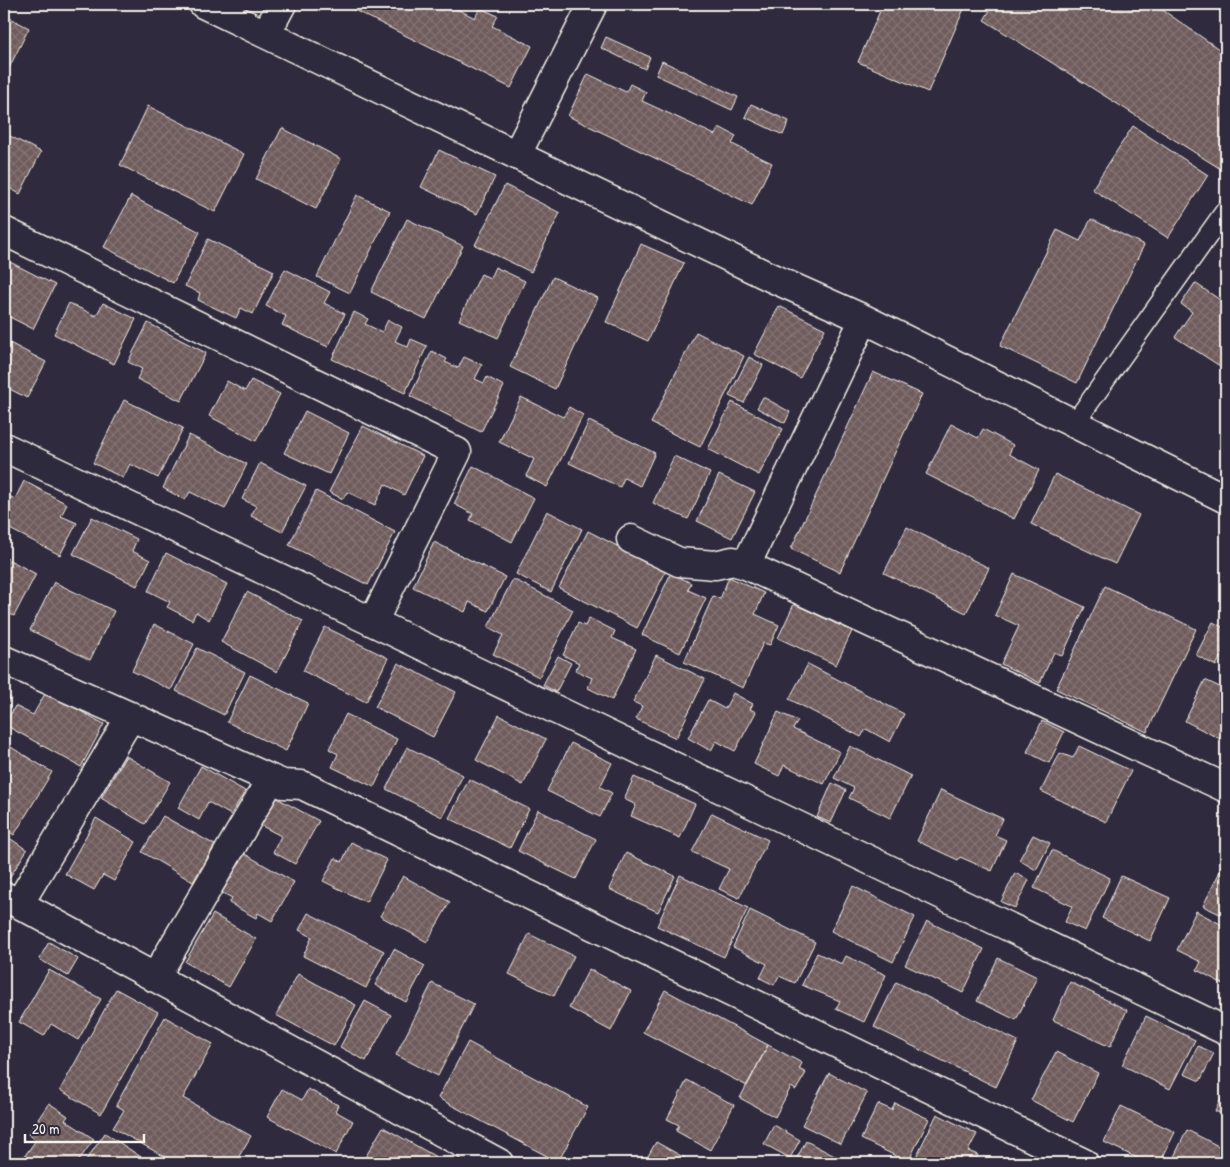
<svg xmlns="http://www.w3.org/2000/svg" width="1230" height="1167" font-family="'Patrick Hand',sans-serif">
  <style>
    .building { fill: url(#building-cross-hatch); stroke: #f4f1e8 }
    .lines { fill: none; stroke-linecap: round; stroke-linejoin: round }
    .service-casing { stroke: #f4f1e8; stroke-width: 22 }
    .minor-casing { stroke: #f4f1e8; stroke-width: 31 }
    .service { stroke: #2f2a3d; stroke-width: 19 }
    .minor { stroke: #2f2a3d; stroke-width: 28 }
  </style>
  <defs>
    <pattern id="building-cross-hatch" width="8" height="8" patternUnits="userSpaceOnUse" patternTransform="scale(1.25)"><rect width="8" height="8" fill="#6f5b5c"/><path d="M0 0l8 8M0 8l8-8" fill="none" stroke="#847373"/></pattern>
  </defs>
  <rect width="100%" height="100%" fill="#2f2a3d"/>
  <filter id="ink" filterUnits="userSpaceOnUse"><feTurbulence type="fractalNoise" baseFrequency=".02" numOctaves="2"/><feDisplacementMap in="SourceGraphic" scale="10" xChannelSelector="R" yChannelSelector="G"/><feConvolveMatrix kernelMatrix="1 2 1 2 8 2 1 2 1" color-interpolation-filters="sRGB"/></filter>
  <g filter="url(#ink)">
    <path class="building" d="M 342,4 L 447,4 L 475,18 L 480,8 L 498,16 L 492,26 L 532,46 L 511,88 Z
      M 883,4 L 966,4 L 928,92 L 858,62 Z
      M 994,4 L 1154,4 L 1226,54 L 1226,167 L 1224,171 L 984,20 Z
      M 4,15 L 29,28 L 4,78 Z
      M 606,37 L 650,57 L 645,69 L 601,48 Z
      M 662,61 L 738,97 L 732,110 L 656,75 Z
      M 588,74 L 626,92 L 630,84 L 646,92 L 642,101 L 715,135 L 719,127 L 736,136 L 732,144 L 772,163 L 752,205 L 568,116 Z
      M 751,104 L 789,121 L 783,135 L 745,117 Z
      M 148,106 L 244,154 L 215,212 L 120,165 Z
      M 1133,126 L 1208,175 L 1168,238 L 1092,189 Z
      M 282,128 L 341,159 L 316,209 L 256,179 Z
      M 4,133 L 41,152 L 20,194 L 4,185 Z
      M 439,150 L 495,177 L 477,214 L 421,187 Z
      M 505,185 L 560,213 L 531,272 L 475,245 Z
      M 357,195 L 390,211 L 350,293 L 317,277 Z
      M 131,196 L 200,232 L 173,283 L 104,247 Z
      M 407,219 L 463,246 L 426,319 L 371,292 Z
      M 1091,219 L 1144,245 L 1077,383 L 1000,346 L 1057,230 L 1080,241 Z
      M 208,239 L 274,271 L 253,314 L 241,308 L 236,318 L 198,300 L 200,293 L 185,286 Z
      M 641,244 L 684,263 L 648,341 L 606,322 Z
      M 4,259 L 55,285 L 33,329 L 4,314 Z
      M 495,267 L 525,281 L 498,338 L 459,320 L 481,274 L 490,278 Z
      M 285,269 L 330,292 L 324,303 L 345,314 L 328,347 L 282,325 L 286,316 L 266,306 Z
      M 553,277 L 598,298 L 555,389 L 510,367 Z
      M 1195,283 L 1226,304 L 1226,363 L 1223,368 L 1175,337 L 1192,312 L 1181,304 Z
      M 69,303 L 96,316 L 103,303 L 136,319 L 114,364 L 54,334 Z
      M 779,306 L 825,329 L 800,378 L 754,354 Z
      M 354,312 L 368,319 L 365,324 L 382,332 L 388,320 L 402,327 L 395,341 L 408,347 L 411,339 L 427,346 L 405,393 L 332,359 Z
      M 148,323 L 206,353 L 181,401 L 137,379 L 142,369 L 128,362 Z
      M 696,332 L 744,356 L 700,447 L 651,423 Z
      M 4,340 L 46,362 L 27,398 L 4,386 Z
      M 432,351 L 447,359 L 445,362 L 458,368 L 464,357 L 482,365 L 475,379 L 484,383 L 487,377 L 504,386 L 481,432 L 410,396 Z
      M 749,357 L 763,365 L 744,403 L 729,396 Z
      M 873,372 L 922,394 L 840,572 L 791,549 Z
      M 251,380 L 280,394 L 256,441 L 209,416 L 227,381 L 245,391 Z
      M 521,397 L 563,417 L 569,407 L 583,415 L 547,487 L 526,476 L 534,459 L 499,442 Z
      M 763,397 L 790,412 L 785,423 L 757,408 Z
      M 124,400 L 183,428 L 158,478 L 130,464 L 123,478 L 93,463 Z
      M 732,402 L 783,429 L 759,475 L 708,449 Z
      M 305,411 L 349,433 L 329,474 L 284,453 Z
      M 589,421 L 655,453 L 640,486 L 624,478 L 620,487 L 569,463 Z
      M 951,424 L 978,438 L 983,429 L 1013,445 L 1009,454 L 1039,470 L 1014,519 L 926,474 Z
      M 363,426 L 423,456 L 404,495 L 385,484 L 375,505 L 347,492 L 343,499 L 329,492 Z
      M 189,435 L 247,464 L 225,509 L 190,492 L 185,500 L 163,488 Z
      M 674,456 L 710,473 L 688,519 L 653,503 Z
      M 260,463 L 306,486 L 282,532 L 251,516 L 256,506 L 242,499 Z
      M 473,466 L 534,498 L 512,542 L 470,520 L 473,514 L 454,504 Z
      M 1055,474 L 1139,515 L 1115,564 L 1031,524 Z
      M 719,475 L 755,492 L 732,538 L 697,521 Z
      M 24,481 L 67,504 L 61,516 L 77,523 L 60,555 L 4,526 L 4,500 L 7,495 L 15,499 Z
      M 316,491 L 395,532 L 368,585 L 289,545 Z
      M 547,511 L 582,529 L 551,592 L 516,574 Z
      M 92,517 L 137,539 L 132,551 L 150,560 L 137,586 L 73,554 Z
      M 907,527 L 989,568 L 966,613 L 884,573 Z
      M 588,531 L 666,571 L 637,628 L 559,588 Z
      M 434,542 L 505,577 L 488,611 L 469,602 L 465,612 L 413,587 Z
      M 166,553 L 227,584 L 209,620 L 196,612 L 192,620 L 167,607 L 170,602 L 148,591 Z
      M 4,557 L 36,574 L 14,616 L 4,611 Z
      M 671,573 L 691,583 L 688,590 L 706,598 L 680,653 L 642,635 Z
      M 1014,574 L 1085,607 L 1062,656 L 1054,652 L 1040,683 L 1001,664 L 1019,626 L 995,615 Z
      M 729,577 L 764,593 L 755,614 L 779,625 L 770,645 L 763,643 L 743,688 L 684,662 L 713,596 L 720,599 Z
      M 513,579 L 573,610 L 539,677 L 493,654 L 503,635 L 488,627 Z
      M 54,582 L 114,611 L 90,660 L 30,630 Z
      M 1105,586 L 1196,629 L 1147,732 L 1056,689 Z
      M 247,592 L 303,621 L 277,672 L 221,642 Z
      M 794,604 L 852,631 L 836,665 L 778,638 Z
      M 589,618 L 615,631 L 612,638 L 636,649 L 612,700 L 588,688 L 592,678 L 575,670 L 579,663 L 563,655 L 578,623 L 585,626 Z
      M 1213,622 L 1226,629 L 1226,646 L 1216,666 L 1196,655 Z
      M 154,624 L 194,644 L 171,690 L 132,671 Z
      M 325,627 L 388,658 L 366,702 L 303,671 Z
      M 197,648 L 245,672 L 224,715 L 176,691 Z
      M 656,655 L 705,679 L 676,738 L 636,719 L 642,706 L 633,702 Z
      M 558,656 L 571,663 L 556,692 L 543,685 Z
      M 398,663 L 456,692 L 433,737 L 375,707 Z
      M 808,664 L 904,714 L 890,742 L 866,729 L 861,737 L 789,699 Z
      M 250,675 L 308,703 L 286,751 L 227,722 Z
      M 1205,680 L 1226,690 L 1226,742 L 1185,721 Z
      M 46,692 L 104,724 L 81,767 L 5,725 L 15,706 L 33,715 Z
      M 4,693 L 11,698 L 4,709 Z
      M 733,693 L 753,704 L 750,709 L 756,712 L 735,751 L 716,741 L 711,751 L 688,738 L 708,700 L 725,709 Z
      M 778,712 L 798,721 L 793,729 L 840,752 L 824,784 L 784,765 L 779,776 L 754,764 Z
      M 346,714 L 397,739 L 374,787 L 332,767 L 338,754 L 329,749 Z
      M 499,715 L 546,739 L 523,785 L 476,760 Z
      M 1042,721 L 1064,732 L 1049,763 L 1027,752 Z
      M 4,743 L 52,772 L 14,835 L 4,828 Z
      M 571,743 L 612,763 L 600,787 L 612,793 L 600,817 L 547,791 Z
      M 850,746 L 911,776 L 890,818 L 849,798 L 854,788 L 834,778 Z
      M 1079,746 L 1131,771 L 1106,822 L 1041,791 L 1060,753 L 1073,758 Z
      M 407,747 L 463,775 L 442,817 L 386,789 Z
      M 126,756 L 170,782 L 145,824 L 101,798 Z
      M 201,766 L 245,791 L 231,815 L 208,802 L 199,820 L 178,808 Z
      M 634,777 L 695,804 L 680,838 L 631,816 L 636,805 L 624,799 Z
      M 469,779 L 529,809 L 510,848 L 449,818 Z
      M 832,783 L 846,790 L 831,823 L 817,817 Z
      M 941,790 L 1003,819 L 995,835 L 1006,840 L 992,871 L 960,857 L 958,860 L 917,841 Z
      M 275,797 L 319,821 L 295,864 L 273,852 L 281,836 L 260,825 Z
      M 538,810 L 596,839 L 576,879 L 518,851 Z
      M 712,813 L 768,840 L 739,898 L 719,889 L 729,869 L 692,852 Z
      M 163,816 L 215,845 L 193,882 L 142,852 Z
      M 96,818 L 136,842 L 114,881 L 103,875 L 94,890 L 65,874 Z
      M 1033,835 L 1050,843 L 1036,870 L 1019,860 Z
      M 8,837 L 27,850 L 6,883 L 4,881 L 4,844 Z
      M 351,842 L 387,860 L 366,902 L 323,881 L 335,858 L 342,862 Z
      M 1052,850 L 1110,878 L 1085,931 L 1065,922 L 1072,906 L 1034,888 Z
      M 243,853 L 294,882 L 272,921 L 258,913 L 256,918 L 229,903 L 232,898 L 221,892 Z
      M 626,853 L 675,876 L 658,912 L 609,889 Z
      M 1226,859 L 1226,917 L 1203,906 Z
      M 1015,873 L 1029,880 L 1015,908 L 1001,902 Z
      M 680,875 L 748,908 L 724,957 L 657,926 Z
      M 403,876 L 450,902 L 427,942 L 380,916 Z
      M 1121,876 L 1170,898 L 1150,941 L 1102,918 Z
      M 853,886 L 915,917 L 893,962 L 831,931 Z
      M 750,910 L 815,942 L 795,983 L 779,976 L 774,985 L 760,978 L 767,964 L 733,947 Z
      M 1196,911 L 1226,927 L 1225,985 L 1197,970 L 1201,962 L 1177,950 Z
      M 308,913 L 384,951 L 366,988 L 303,956 L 312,937 L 299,930 Z
      M 213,914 L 256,939 L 229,987 L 185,962 Z
      M 927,921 L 984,949 L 963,993 L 905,965 Z
      M 529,934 L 574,956 L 554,996 L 509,974 Z
      M 49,942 L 78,959 L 68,976 L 39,959 Z
      M 394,949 L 425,966 L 406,1002 L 375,985 Z
      M 817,953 L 842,964 L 846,956 L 886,975 L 864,1022 L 836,1009 L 840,1001 L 802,985 Z
      M 998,958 L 1037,977 L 1016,1020 L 977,1001 Z
      M 589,969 L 631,991 L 611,1031 L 569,1008 Z
      M 49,970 L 101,999 L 78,1040 L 51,1024 L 44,1036 L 19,1022 Z
      M 298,974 L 356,1005 L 334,1046 L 276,1015 Z
      M 896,982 L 1018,1041 L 996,1087 L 874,1027 Z
      M 1070,982 L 1127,1010 L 1110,1047 L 1053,1020 Z
      M 432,983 L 474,1004 L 438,1076 L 396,1055 Z
      M 116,989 L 158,1012 L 101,1114 L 60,1090 Z
      M 665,990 L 768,1045 L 747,1086 L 643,1032 Z
      M 365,1001 L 391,1015 L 366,1061 L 340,1047 Z
      M 1146,1016 L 1195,1040 L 1170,1089 L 1122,1065 Z
      M 165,1017 L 213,1044 L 183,1098 L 251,1136 L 235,1163 L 176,1163 L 113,1128 L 124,1110 L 116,1105 Z
      M 468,1042 L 588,1107 L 558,1162 L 438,1098 Z
      M 768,1045 L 802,1063 L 799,1069 L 806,1073 L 796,1090 L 791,1087 L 775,1117 L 740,1098 Z
      M 1198,1046 L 1214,1053 L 1200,1081 L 1184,1074 Z
      M 1056,1052 L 1098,1073 L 1073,1122 L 1031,1100 Z
      M 829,1073 L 867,1093 L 841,1144 L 802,1125 Z
      M 687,1080 L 734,1105 L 710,1150 L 676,1131 L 679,1125 L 667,1119 Z
      M 282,1089 L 302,1100 L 308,1089 L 338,1105 L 335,1111 L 353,1121 L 336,1154 L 267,1117 Z
      M 1226,1089 L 1226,1116 L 1215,1111 Z
      M 49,1103 L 68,1116 L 65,1120 L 94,1139 L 77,1163 L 33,1163 L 24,1157 L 36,1140 L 28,1134 Z
      M 895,1103 L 929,1119 L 908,1162 L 861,1139 L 878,1104 L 892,1110 Z
      M 1121,1106 L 1175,1132 L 1160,1163 L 1147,1163 L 1104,1142 Z
      M 937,1114 L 977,1134 L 968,1151 L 978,1155 L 974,1163 L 913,1163 Z
      M 774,1125 L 800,1140 L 790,1158 L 764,1144 Z
      M 383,1127 L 445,1162 L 445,1163 L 362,1163 Z
      M 1187,1130 L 1226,1150 L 1226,1163 L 1171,1163 Z
      M 105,1133 L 141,1157 L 137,1163 L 84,1163 Z
      M 806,1141 L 848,1163 L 794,1163 Z
      M 656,1142 L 694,1163 L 644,1163 Z"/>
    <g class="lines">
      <g class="service-casing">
        <path id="service" d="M 1074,424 L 1226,210"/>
      </g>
      <g class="minor-casing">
        <path id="minor" d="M 203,4 L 772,278 L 864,319 L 1226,499
          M 266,34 L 282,4
          M 517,154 L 593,4
          M 4,231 L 457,452 L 373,622
          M 4,447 L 373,622 L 1226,1031
          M 631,539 L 679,562 L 715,565 L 733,561 L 746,565 L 1226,788
          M 746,565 L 864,319
          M 4,660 L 271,779 L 283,784 L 302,785 L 1084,1163
          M 4,896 L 499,1163
          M 19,904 L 131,716
          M 155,978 L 271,779"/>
      </g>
      <use href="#service" class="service"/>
      <use href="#minor" class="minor"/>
    </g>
  </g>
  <rect width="1230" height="1167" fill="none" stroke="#2f2a3d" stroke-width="20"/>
  <rect x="10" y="10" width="1210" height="1147" fill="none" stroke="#f4f1e8" stroke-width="2" filter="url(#ink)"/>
  <path d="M25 1134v8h119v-8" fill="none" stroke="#f4f1e8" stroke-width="2.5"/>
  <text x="32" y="1134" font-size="15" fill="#f4f1e8" stroke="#2f2a3d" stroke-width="4" paint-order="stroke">20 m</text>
</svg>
